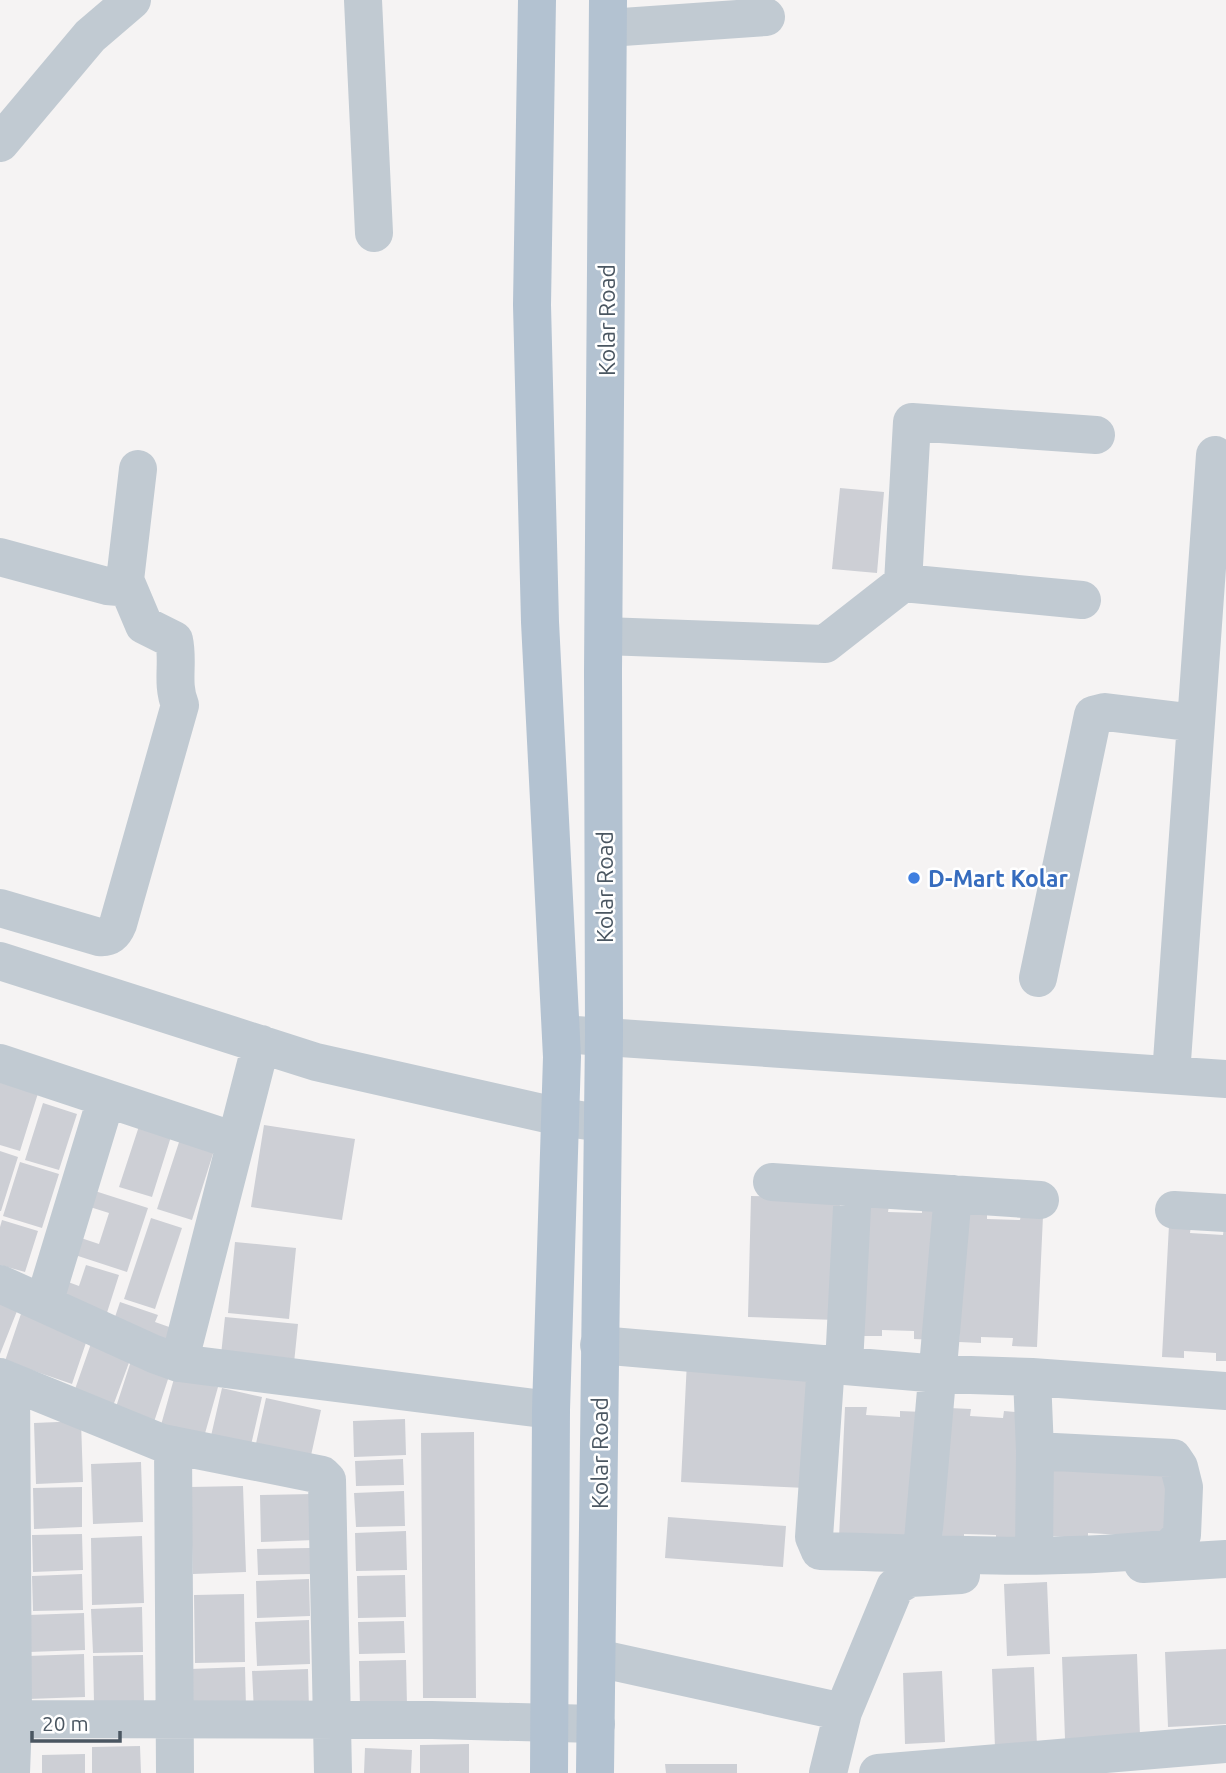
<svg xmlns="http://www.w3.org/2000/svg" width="1226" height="1773" font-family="Ubuntu,sans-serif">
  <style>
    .building { fill: #cdcfd5 }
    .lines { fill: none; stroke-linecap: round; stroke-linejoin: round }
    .minor { stroke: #c1cad2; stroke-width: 38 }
    .major { stroke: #b3c2d1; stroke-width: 38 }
    .shop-dot { fill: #3f7fe0; stroke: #fff; stroke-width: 2.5 }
    .labels { text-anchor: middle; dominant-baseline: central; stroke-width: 5; stroke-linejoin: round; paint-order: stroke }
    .street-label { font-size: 23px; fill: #4a5661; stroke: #fff }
    .shop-label { font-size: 23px; font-weight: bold; fill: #366cbe; stroke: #fff; text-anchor: start }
  </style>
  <rect width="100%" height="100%" fill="#f5f3f3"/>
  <path class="building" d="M 840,488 L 884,492 L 877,573 L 832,569 Z
    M 0,1078 L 39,1090 L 20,1151 L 0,1145 Z
    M 43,1103 L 77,1114 L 59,1170 L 25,1160 Z
    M 143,1114 L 175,1124 L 152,1197 L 119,1187 Z
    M 264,1125 L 355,1139 L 342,1220 L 251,1207 Z
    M 184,1127 L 218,1138 L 192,1220 L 157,1209 Z
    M 0,1151 L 18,1157 L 1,1211 L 0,1211 Z
    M 20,1162 L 59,1174 L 42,1228 L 3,1216 Z
    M 95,1191 L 148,1208 L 127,1272 L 75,1255 L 81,1238 L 99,1244 L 109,1213 L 90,1207 Z
    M 751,1196 L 840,1198 L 837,1320 L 748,1317 Z
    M 867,1204 L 889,1205 L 888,1212 L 922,1213 L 922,1208 L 945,1209 L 938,1340 L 914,1339 L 914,1331 L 882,1330 L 882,1336 L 860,1336 Z
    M 966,1210 L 987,1212 L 987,1219 L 1020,1220 L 1021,1215 L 1043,1216 L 1037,1347 L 1012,1346 L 1013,1338 L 981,1337 L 981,1343 L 959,1342 Z
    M 151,1218 L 182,1228 L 155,1309 L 124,1299 Z
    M 2,1220 L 38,1231 L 25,1272 L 0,1265 L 0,1227 Z
    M 1169,1225 L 1191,1226 L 1190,1233 L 1223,1235 L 1224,1227 L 1226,1227 L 1226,1361 L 1216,1361 L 1216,1353 L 1184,1351 L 1184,1358 L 1162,1357 Z
    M 235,1242 L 296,1248 L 289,1319 L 228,1313 Z
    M 86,1265 L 119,1275 L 104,1322 L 54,1297 L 60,1279 L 79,1286 Z
    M 0,1293 L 21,1301 L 0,1354 Z
    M 120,1302 L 158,1315 L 155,1322 L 172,1328 L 164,1350 L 110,1332 Z
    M 24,1305 L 91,1328 L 72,1384 L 5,1361 Z
    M 225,1317 L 298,1324 L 294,1363 L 221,1355 Z
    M 94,1335 L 134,1349 L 113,1406 L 74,1392 Z
    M 132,1358 L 171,1370 L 154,1422 L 115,1410 Z
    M 687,1361 L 812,1367 L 806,1488 L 681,1482 Z
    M 175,1375 L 218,1387 L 204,1437 L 161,1425 Z
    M 222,1388 L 262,1397 L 251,1445 L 211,1436 Z
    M 266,1398 L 321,1410 L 310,1460 L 255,1448 Z
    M 845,1407 L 867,1407 L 866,1415 L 900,1417 L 900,1411 L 923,1412 L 916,1544 L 839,1538 Z
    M 949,1408 L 971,1409 L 970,1416 L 1003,1418 L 1004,1411 L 1026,1413 L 1020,1544 L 996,1543 L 996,1535 L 964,1534 L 964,1540 L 942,1539 Z
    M 405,1419 L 406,1455 L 354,1457 L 353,1421 Z
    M 81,1421 L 83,1482 L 36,1484 L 34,1423 Z
    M 474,1432 L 476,1698 L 423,1698 L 421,1433 Z
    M 1048,1454 L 1176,1464 L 1170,1544 L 1123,1535 L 1088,1533 L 1088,1539 L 1042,1535 Z
    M 403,1459 L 404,1485 L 356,1486 L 355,1461 Z
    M 141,1462 L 143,1522 L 93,1524 L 91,1464 Z
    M 243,1486 L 246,1572 L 193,1574 L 190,1487 Z
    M 82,1487 L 82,1527 L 34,1529 L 33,1488 Z
    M 404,1491 L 405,1526 L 356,1527 L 354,1493 Z
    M 313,1494 L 315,1540 L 261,1542 L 260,1495 Z
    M 668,1517 L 786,1526 L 783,1567 L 665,1558 Z
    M 406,1531 L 407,1570 L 356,1571 L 355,1533 Z
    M 82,1534 L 83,1570 L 33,1572 L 32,1535 Z
    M 142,1536 L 144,1603 L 92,1605 L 91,1538 Z
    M 310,1548 L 311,1574 L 258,1575 L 257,1549 Z
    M 82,1574 L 83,1610 L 33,1611 L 32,1576 Z
    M 405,1575 L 406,1617 L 358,1618 L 357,1576 Z
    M 309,1579 L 310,1616 L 257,1618 L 256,1581 Z
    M 1047,1582 L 1050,1654 L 1007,1656 L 1004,1584 Z
    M 244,1594 L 245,1662 L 195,1663 L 194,1595 Z
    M 142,1607 L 143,1652 L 93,1653 L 91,1609 Z
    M 84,1613 L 85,1650 L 29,1652 L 28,1615 Z
    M 309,1620 L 310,1664 L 257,1666 L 255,1622 Z
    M 404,1621 L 405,1653 L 359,1654 L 358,1622 Z
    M 1226,1649 L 1226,1724 L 1168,1727 L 1165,1652 Z
    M 84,1654 L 85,1697 L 28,1699 L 27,1656 Z
    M 1137,1654 L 1140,1736 L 1065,1739 L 1062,1657 Z
    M 143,1655 L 144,1702 L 94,1703 L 93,1656 Z
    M 406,1660 L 407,1706 L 360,1708 L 359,1661 Z
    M 245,1667 L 246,1707 L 191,1709 L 190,1669 Z
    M 1034,1667 L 1037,1747 L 995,1748 L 992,1669 Z
    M 308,1669 L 309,1710 L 254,1712 L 252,1671 Z
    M 942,1671 L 945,1742 L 905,1744 L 903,1673 Z
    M 469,1744 L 469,1773 L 420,1773 L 420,1745 Z
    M 140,1746 L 141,1773 L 92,1773 L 92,1747 Z
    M 365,1748 L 412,1750 L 411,1773 L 364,1773 Z
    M 85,1754 L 85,1773 L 42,1773 L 42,1755 Z
    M 665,1764 L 737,1764 L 737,1773 L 666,1773 Z"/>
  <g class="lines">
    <path class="minor" d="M 363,0 L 374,233
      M 608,28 L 766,17
      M 0,143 L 90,36 L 132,0
      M 0,557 L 107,586 L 119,587 L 125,580 L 138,469
      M 903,583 L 912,422 L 1096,435
      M 604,636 L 825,644 L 903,583 L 1082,600
      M 0,908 L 99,937 C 109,938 114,934 118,924 L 180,705 C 171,683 179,662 174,640 L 144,625 L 125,580
      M 0,961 L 316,1062 L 560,1117 L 602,1123
      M 1038,978 L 1093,715 L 1105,712 L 1196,723
      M 561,1034 L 1226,1079
      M 0,1063 L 235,1141
      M 1171,1075 L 1215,455
      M 772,1182 L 1040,1200
      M 1174,1210 L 1226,1213
      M 0,1284 L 154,1354 L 179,1363 L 551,1410
      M 44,1303 L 106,1099
      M 599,1345 L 939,1374 L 1032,1377 L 1226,1391
      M 179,1363 L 261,1044
      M 826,1364 L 814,1537 L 820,1551 C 936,1553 1055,1562 1170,1548 L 1182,1535 L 1184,1487 L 1179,1467 L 1173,1458 L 1035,1451
      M 844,1365 L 853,1188
      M 0,1377 L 162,1443 L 322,1475 L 327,1480 L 333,1773
      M 1032,1377 L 1035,1451 L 1034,1554
      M 173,1445 L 175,1773
      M 922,1552 L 953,1194
      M 1143,1564 L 1226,1559
      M 597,1658 L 843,1712 L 828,1773
      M 843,1712 L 895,1587 L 910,1578 L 961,1575
      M 0,1719 L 432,1720 L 596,1724
      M 11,1773 L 13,1719 L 11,1382
      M 878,1773 L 1226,1744"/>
    <path class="major" d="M 537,0 L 532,305 L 540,622 L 562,1057 L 551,1410 L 549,1773
      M 595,1773 L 604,1035 L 603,672 L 608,0"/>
  </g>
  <circle class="shop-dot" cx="914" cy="878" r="7"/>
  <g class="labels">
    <g class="street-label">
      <text transform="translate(606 320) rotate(-90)">Kolar Road</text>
      <text transform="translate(604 887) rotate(-90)">Kolar Road</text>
      <text transform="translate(599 1453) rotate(-90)">Kolar Road</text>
    </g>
    <g class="shop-label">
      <text x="928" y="878">D-Mart Kolar</text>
    </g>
  </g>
  <path d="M32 1731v10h88v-10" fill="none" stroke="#4a5661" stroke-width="3.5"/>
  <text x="42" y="1731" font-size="21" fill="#4a5661" stroke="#ffffff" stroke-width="5" paint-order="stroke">20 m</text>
</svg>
